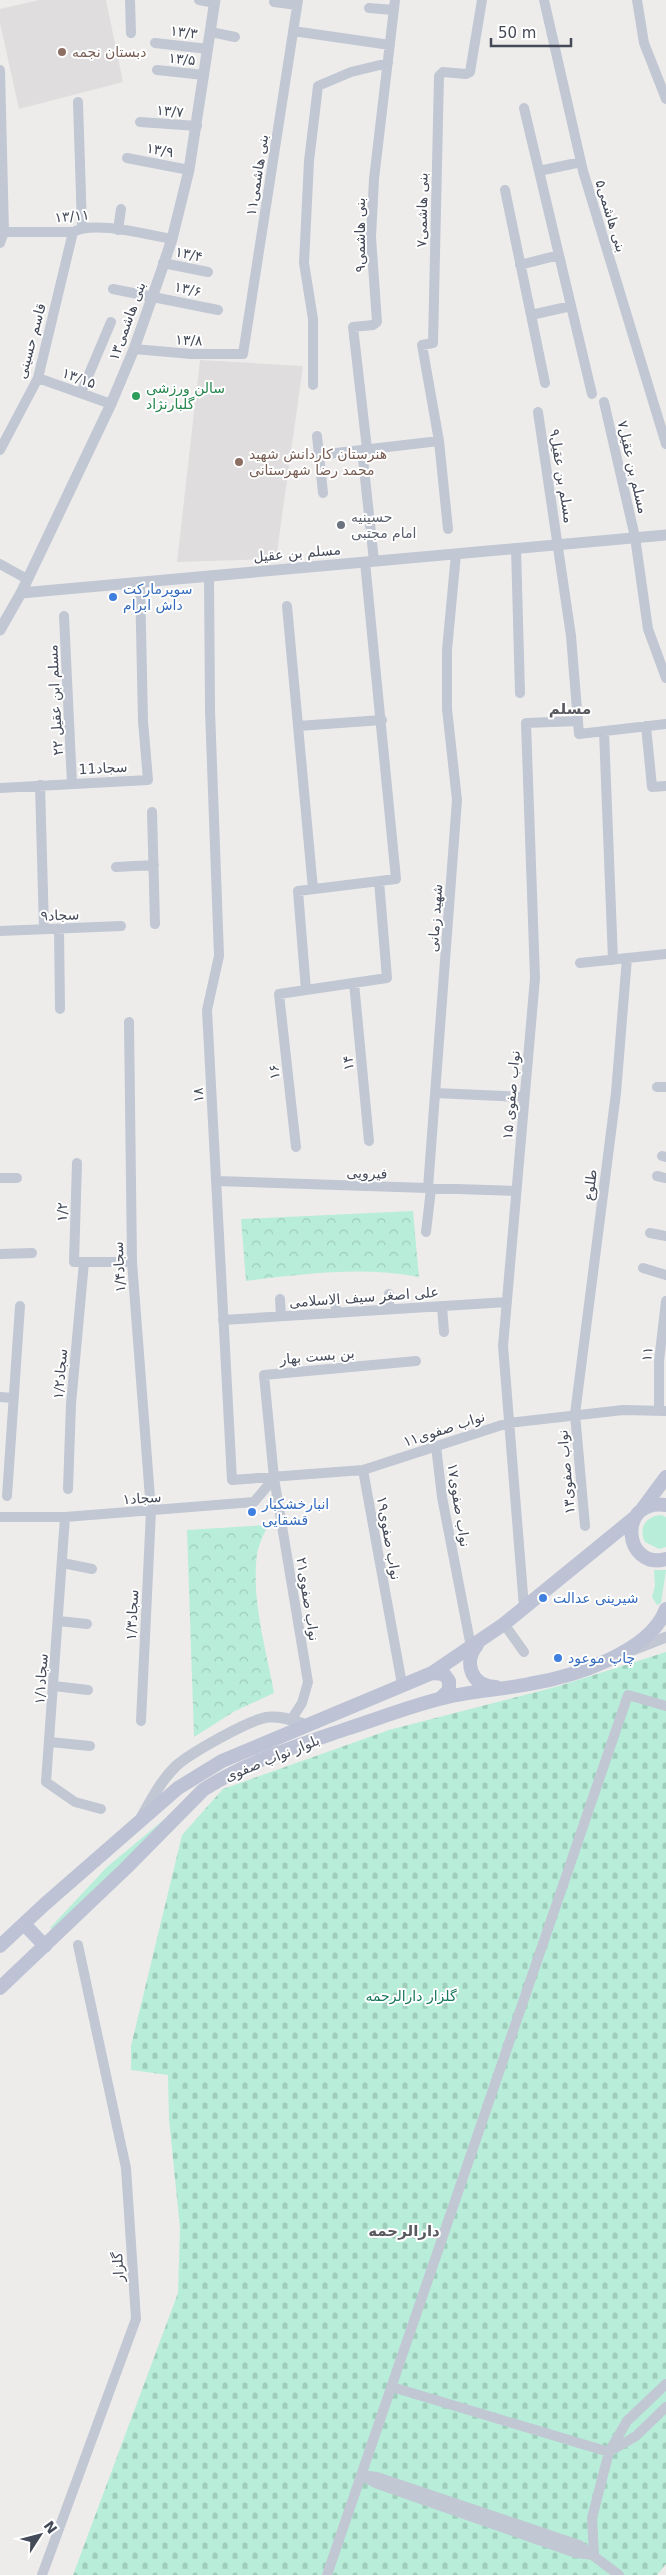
<svg xmlns="http://www.w3.org/2000/svg" width="666" height="2575" font-family="'DejaVu Sans',Cairo,sans-serif">
  <style>
    .education { fill: #dfdddd }
    .grass { fill: #b8edd9 }
    .forest { fill: url(#forest-crowns) }
    .cemetery { fill: url(#cemetery-stones) }
    .lines { fill: none; stroke-linecap: round; stroke-linejoin: round }
    .minor { stroke: #c1c7d3; stroke-width: 10 }
    .tertiary { stroke: #c1c7d3; stroke-width: 11 }
    .secondary { stroke: #bdc3d5; stroke-width: 14 }
    .education-dot { fill: #8d6e63; stroke: #fff; stroke-width: 2 }
    .leisure-dot { fill: #2e9e5b; stroke: #fff; stroke-width: 2 }
    .worship-dot { fill: #6b7280; stroke: #fff; stroke-width: 2 }
    .shop-dot { fill: #3f7fe0; stroke: #fff; stroke-width: 2 }
    .labels { text-anchor: middle; dominant-baseline: central; stroke-width: 4; stroke-linejoin: round; paint-order: stroke }
    .street-label { font-size: 14px; fill: #444a58; stroke: #fff }
    .education-label { font-size: 14px; fill: #785e54; stroke: #fff; text-anchor: start }
    .leisure-label { font-size: 14px; fill: #27864d; stroke: #fff; text-anchor: start }
    .worship-label { font-size: 14px; fill: #5b616d; stroke: #fff; text-anchor: start }
    .shop-label { font-size: 14px; fill: #366cbe; stroke: #fff; text-anchor: start }
    .park-label { font-size: 14px; fill: #17785d; stroke: #fff }
    .neighbourhood-label { font-size: 15px; font-weight: bold; fill: #585a60; stroke: #fff }
  </style>
  <defs>
    <pattern id="forest-crowns" width="20" height="18" patternUnits="userSpaceOnUse" patternTransform="scale(1.25)"><rect width="20" height="18" fill="#b8edd9"/><path d="M2 6a3 3 0 1 1 6 0M12 15a3 3 0 1 1 6 0" fill="none" stroke="#9fcdbc"/></pattern>
    <pattern id="cemetery-stones" width="16" height="16" patternUnits="userSpaceOnUse" patternTransform="scale(1.25)"><rect width="16" height="16" fill="#b8edd9"/><path d="M2 7V4a2 2 0 0 1 4 0v3zM10 15v-3a2 2 0 0 1 4 0v3z" fill="#9fcdbc"/></pattern>
  </defs>
  <rect width="100%" height="100%" fill="#eeeceb"/>
  <path class="education" d="M 39,0 L 106,0 L 123,82 L 19,109 L 0,23 L 0,9 Z
    M 200,360 L 303,366 L 276,559 L 177,562 Z"/>
  <path class="grass" d="M 661,1515 L 666,1517 L 666,1547 L 659,1549 L 645,1542 C 638,1528 646,1516 661,1515 Z
    M 654,1570 L 666,1570 L 661,1603 L 657,1605 L 652,1597 L 655,1586 Z
    M 173,1812 L 174,1814 L 53,1930 L 50,1928 L 107,1867 Z"/>
  <path class="forest" d="M 413,1211 L 419,1277 C 362,1266 303,1274 246,1281 L 241,1219 Z
    M 268,1525 C 264,1534 259,1544 257,1554 C 251,1600 266,1648 274,1693 L 235,1711 L 194,1737 L 187,1530 Z"/>
  <path class="cemetery" d="M 666,1652 L 666,2564 L 657,2575 L 73,2575 L 178,2293 L 180,2228 L 169,2119 L 168,2075 L 131,2070 L 131,2046 L 182,1835 L 223,1789 L 389,1730 L 559,1686 Z"/>
  <g class="lines">
    <path class="minor" d="M 130,0 L 131,33
      M 199,0 L 215,3
      M 544,0 L 583,171 L 666,444
      M 637,0 L 644,43 L 666,99
      M 274,2 L 297,5
      M 369,8 L 394,10
      M 293,31 L 390,45
      M 211,32 L 235,37
      M 155,43 L 208,49
      M 0,70 L 4,232 L 0,243
      M 157,70 L 204,75
      M 78,102 L 82,227
      M 524,108 L 539,171
      M 140,122 L 197,126
      M 127,158 L 189,170
      M 581,162 L 539,171 L 592,394
      M 505,190 L 531,315 L 571,306
      M 118,230 L 121,209
      M 0,232 L 73,232 C 94,220 147,235 172,239
      M 163,263 L 208,272
      M 520,265 L 559,255
      M 113,289 L 218,310
      M 531,315 L 545,383
      M 134,349 L 191,354 L 243,354 L 298,0
      M 38,378 L 111,404
      M 313,385 L 313,319 L 304,263 L 309,161 L 318,86 L 351,72 L 388,63
      M 81,393 L 111,322
      M 604,402 L 635,537 L 648,629 L 666,678
      M 538,412 L 571,636 L 579,734 L 666,724
      M 317,436 L 323,493
      M 367,449 L 353,327 L 373,325 L 377,322 L 371,237 L 374,179 L 395,0
      M 0,450 L 38,378 L 73,232
      M 362,450 L 374,561
      M 319,455 L 439,441
      M 448,529 L 439,441 L 422,345 L 433,343 L 439,76 L 443,72 L 466,74 L 470,72 L 482,0
      M 516,548 L 520,693
      M 0,564 L 27,579
      M 209,576 L 210,710 L 219,956 L 207,1010 L 232,1480 L 363,1470 L 508,1423 L 623,1410 L 666,1411
      M 287,606 L 313,889
      M 64,616 L 72,784
      M 298,726 L 382,720
      M 646,726 L 652,787 L 666,786
      M 604,731 L 613,960
      M 40,785 L 44,929
      M 0,788 L 148,780 L 143,721 L 140,583
      M 152,812 L 155,924
      M 116,867 L 154,865
      M 59,929 L 60,1009
      M 0,931 L 121,926
      M 580,963 L 666,954
      M 354,983 L 369,1141
      M 306,990 L 298,891 L 396,879 L 365,562
      M 129,1022 L 132,1262 L 151,1511 L 141,1721
      M 657,1087 L 666,1087
      M 435,1093 L 524,1097
      M 296,1147 L 279,994 L 387,978 L 379,881
      M 662,1156 L 666,1157
      M 77,1163 L 74,1262 L 132,1262
      M 657,1176 L 666,1178
      M 0,1178 L 17,1178
      M 217,1181 L 516,1191
      M 428,1188 L 457,800 L 447,709 L 447,650 L 456,554
      M 426,1232 L 431,1189
      M 650,1233 L 666,1236
      M 0,1254 L 32,1253
      M 643,1268 L 666,1275
      M 335,1296 L 336,1313
      M 280,1299 L 281,1316
      M 442,1306 L 444,1332
      M 389,1309 L 389,1294
      M 223,1320 L 507,1302
      M 0,1397 L 13,1398
      M 659,1410 L 659,1361 L 666,1301
      M 436,1446 L 442,1497 L 471,1647
      M 363,1470 L 402,1684
      M 68,1489 L 71,1404 L 84,1262
      M 7,1496 L 20,1306
      M 0,1517 L 65,1517 L 254,1502 L 274,1478
      M 65,1517 L 46,1782 L 75,1802 L 101,1809
      M 585,1526 L 575,1414 L 616,1093 L 627,958
      M 63,1563 L 92,1569
      M 524,1607 L 503,1346 L 535,978 L 526,723 L 578,721
      M 59,1621 L 87,1624
      M 504,1624 L 524,1652
      M 54,1686 L 88,1690
      M 291,1720 L 302,1703 L 308,1682 L 274,1478 L 264,1375 L 416,1361
      M 50,1742 L 90,1746
      M 392,2387 L 609,2452 L 636,2436 L 666,2407
      M 594,2555 L 576,2553 L 375,2483 L 362,2475 L 377,2477 L 579,2545 L 619,2575
      M 594,2555 L 592,2518 L 609,2452 L 627,2421 L 666,2384
      M 42,2575 L 136,2319 L 126,2168 L 78,1945
      M 327,2575 L 628,1695 L 666,1706"/>
    <path class="tertiary" d="M 21,593 L 666,535
      M 0,630 L 21,593 L 111,404 L 134,349 L 161,272 L 172,239 L 189,170 L 215,0
      M 633,1650 L 666,1637
      M 141,1818 C 151,1800 160,1782 175,1767 C 187,1755 253,1717 270,1717 C 283,1716 294,1721 307,1725"/>
    <path class="secondary" d="M 666,1505 C 616,1498 624,1571 666,1559
      M 643,1508 L 666,1477
      M 477,1645 C 463,1662 471,1687 496,1687
      M 432,1673 L 444,1674 L 449,1681 L 449,1690 L 441,1698
      M 24,1924 L 45,1946
      M 0,1946 L 45,1904 L 178,1788 L 222,1761 L 432,1673 L 504,1624 L 634,1518
      M 0,1988 L 126,1868 L 203,1790 C 246,1762 297,1746 346,1729 C 377,1719 408,1707 439,1699 C 468,1691 500,1690 529,1684 C 572,1677 650,1653 666,1609"/>
  </g>
  <g class="education-dot">
    <circle cx="62" cy="52" r="5"/>
    <circle cx="239" cy="462" r="5"/>
  </g>
  <circle class="leisure-dot" cx="136" cy="396" r="5"/>
  <circle class="worship-dot" cx="341" cy="525" r="5"/>
  <g class="shop-dot">
    <circle cx="113" cy="597" r="5"/>
    <circle cx="252" cy="1512" r="5"/>
    <circle cx="543" cy="1598" r="5"/>
    <circle cx="558" cy="1658" r="5"/>
  </g>
  <g class="labels">
    <g class="street-label">
      <text transform="translate(184 32) rotate(7)">۱۳/۳</text>
      <text transform="translate(182 59) rotate(6)">۱۳/۵</text>
      <text transform="translate(170 111) rotate(5)">۱۳/۷</text>
      <text transform="translate(160 150) rotate(10)">۱۳/۹</text>
      <text transform="translate(257 175) rotate(-81)">بنی هاشمی۱۱</text>
      <text transform="translate(422 210) rotate(-89)">بنی هاشمی۷</text>
      <text transform="translate(72 216) rotate(-5)">۱۳/۱۱</text>
      <text transform="translate(611 216) rotate(73)">بنی هاشمی۵</text>
      <text transform="translate(360 235) rotate(-90)">بنی هاشمی۹</text>
      <text transform="translate(189 254) rotate(12)">۱۳/۴</text>
      <text transform="translate(188 289) rotate(12)">۱۳/۶</text>
      <text transform="translate(127 321) rotate(-70)">بنی هاشمی۱۳</text>
      <text transform="translate(189 340) rotate(3)">۱۳/۸</text>
      <text transform="translate(31 341) rotate(-75)">قاسم حسینی</text>
      <text transform="translate(79 378) rotate(20)">۱۳/۱۵</text>
      <text transform="translate(633 467) rotate(77)">مسلم بن عقیل۷</text>
      <text transform="translate(562 476) rotate(81)">مسلم بن عقیل۹</text>
      <text transform="translate(297 553) rotate(-5)">مسلم بن عقیل</text>
      <text transform="translate(55 700) rotate(-93)">مسلم ابن عقیل ۲۲</text>
      <text transform="translate(103 768) rotate(-3)">11سجاد</text>
      <text transform="translate(60 915) rotate(-2)">۹سجاد</text>
      <text transform="translate(435 918) rotate(-86)">شهید زمانی</text>
      <text transform="translate(348 1063) rotate(-96)">۱۴</text>
      <text transform="translate(274 1072) rotate(-96)">۱۶</text>
      <text transform="translate(198 1095) rotate(-93)">۱۸</text>
      <text transform="translate(511 1095) rotate(-85)">نواب صفوی ۱۵</text>
      <text transform="translate(367 1173) rotate(2)">فیرویی</text>
      <text transform="translate(590 1185) rotate(-83)">طلوع</text>
      <text transform="translate(62 1212) rotate(-89)">۱/۲</text>
      <text transform="translate(119 1267) rotate(-93)">۱/۴سجاد</text>
      <text transform="translate(364 1297) rotate(-4)">علی اصغر سیف الاسلامی</text>
      <text transform="translate(647 1354) rotate(-85)">۱۱</text>
      <text transform="translate(317 1356) rotate(-5)">بن بست بهار</text>
      <text transform="translate(60 1374) rotate(-85)">۱/۲سجاد</text>
      <text transform="translate(444 1429) rotate(-18)">۱۱نواب صفوی</text>
      <text transform="translate(566 1472) rotate(-95)">۱۳نواب صفوی</text>
      <text transform="translate(142 1498) rotate(-4)">۱سجاد</text>
      <text transform="translate(459 1505) rotate(81)">۱۷نواب صفوی</text>
      <text transform="translate(389 1538) rotate(80)">۱۹نواب صفوی</text>
      <text transform="translate(308 1599) rotate(81)">۲۱نواب صفوی</text>
      <text transform="translate(132 1615) rotate(-87)">۱/۳سجاد</text>
      <text transform="translate(41 1679) rotate(-86)">۱/۱سجاد</text>
      <text transform="translate(272 1758) rotate(-22)">بلوار نواب صفوی</text>
      <text transform="translate(118 2267) rotate(-93)">گلزار</text>
    </g>
    <g class="education-label">
      <text x="72" y="52">دبستان نجمه</text>
      <text x="249" y="454">هنرستان کاردانش شهید<tspan x="249" dy="16">محمد رضا شهرستانی</tspan></text>
    </g>
    <g class="leisure-label">
      <text x="146" y="388">سالن ورزشی<tspan x="146" dy="16">گلبارنژاد</tspan></text>
    </g>
    <g class="worship-label">
      <text x="351" y="517">حسینیه<tspan x="351" dy="16">امام مجتبی</tspan></text>
    </g>
    <g class="shop-label">
      <text x="123" y="589">سوپرمارکت<tspan x="123" dy="16">داش ابرام</tspan></text>
      <text x="262" y="1504">انبارخشکبار<tspan x="262" dy="16">قشقایی</tspan></text>
      <text x="553" y="1598">شیرینی عدالت</text>
      <text x="568" y="1658">چاپ موعود</text>
    </g>
    <g class="park-label">
      <text x="411" y="1996">گلزار دارالرحمه</text>
    </g>
    <g class="neighbourhood-label">
      <text x="570" y="709">مسلم</text>
      <text x="404" y="2231">دارالرحمه</text>
    </g>
  </g>
  <g transform="translate(40 2535) rotate(54)" stroke="#ffffff" stroke-width="4" paint-order="stroke">
  <path d="M0-4L9 19L0 12L-9 19Z" fill="#444a58"/>
  <text y="-8" font-size="14" font-weight="bold" text-anchor="middle" fill="#444a58">N</text>
  </g>
  <path d="M491 38v8h80v-8" fill="none" stroke="#444a58" stroke-width="2.5"/>
  <text x="498" y="38" font-size="15" fill="#444a58" stroke="#ffffff" stroke-width="4" paint-order="stroke">50 m</text>
</svg>
